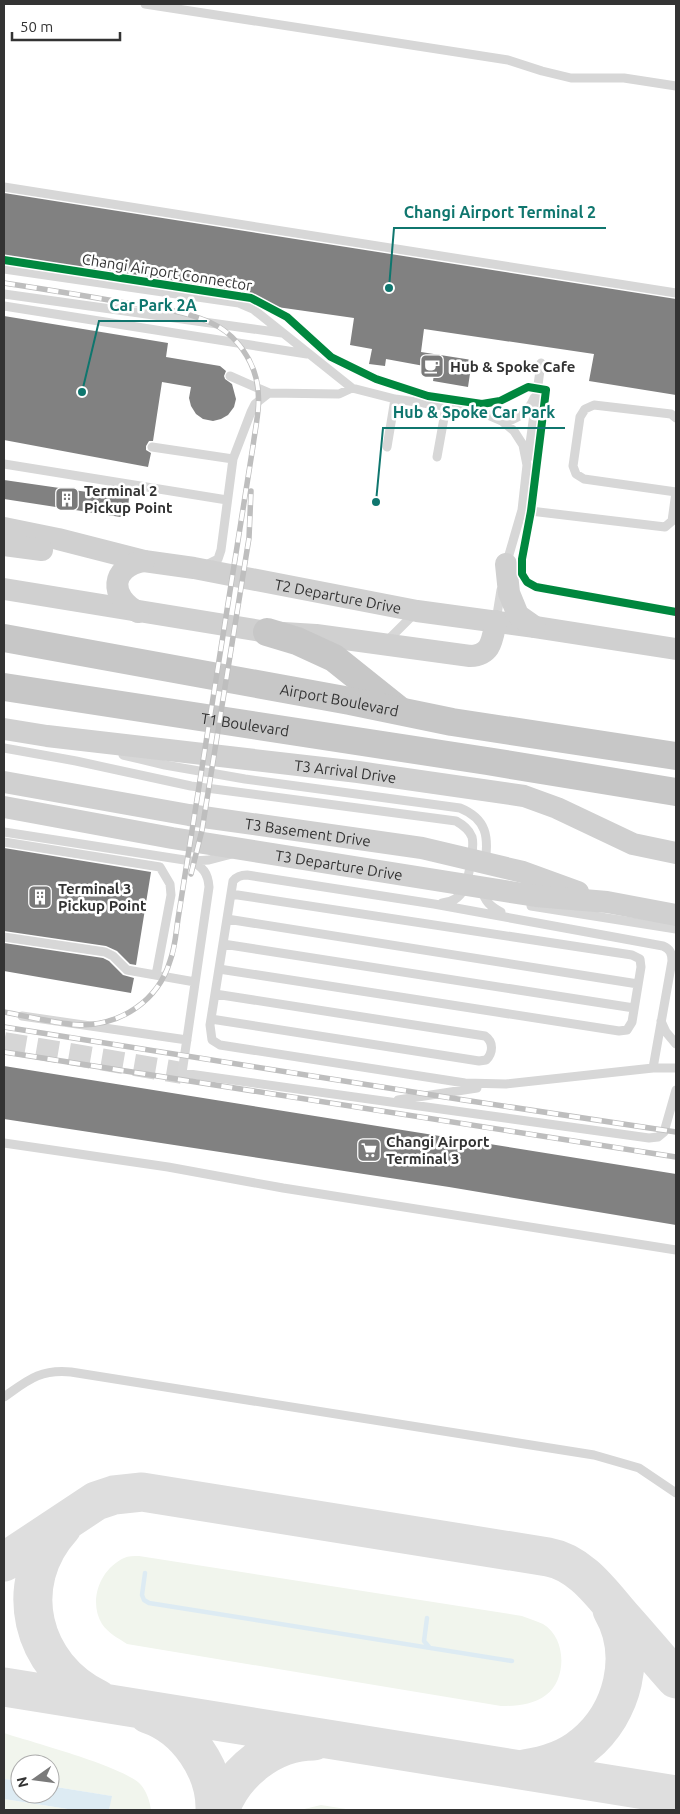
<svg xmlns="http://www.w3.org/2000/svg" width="680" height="1814" font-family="Ubuntu,sans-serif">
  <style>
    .green { fill: #f1f5ed }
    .water { fill: #ddebf3 }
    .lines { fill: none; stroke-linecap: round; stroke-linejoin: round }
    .stream { stroke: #ddebf3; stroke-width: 4.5 }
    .taxiway { stroke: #dedede; stroke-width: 39 }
    .building { fill: #818181 }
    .secondary-tunnel { stroke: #d6d6d6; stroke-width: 22; stroke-dasharray: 22 11; stroke-linecap: butt }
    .service { stroke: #d7d7d7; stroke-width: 9 }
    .secondary { stroke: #d0d0d0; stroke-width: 22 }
    .trunk { stroke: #c7c7c7; stroke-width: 28 }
    .rail-casing { stroke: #bebebe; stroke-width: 5.5 }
    .rail { stroke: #fff; stroke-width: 4; stroke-dasharray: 11; stroke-linecap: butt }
    .cycleway-casing { stroke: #fff; stroke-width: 11 }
    .cycleway { stroke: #00873e; stroke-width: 8 }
    .labels { text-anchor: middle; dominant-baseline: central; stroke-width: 5; stroke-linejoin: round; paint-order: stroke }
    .street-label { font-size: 15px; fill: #333; stroke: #fff }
    .poi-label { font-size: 15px; font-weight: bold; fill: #333; stroke: #fff; text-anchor: start }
    .leader { fill: none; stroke: #0f766e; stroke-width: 2 }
    .callout-dot { fill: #0f766e; stroke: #fff; stroke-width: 2 }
    .callout-label { font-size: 16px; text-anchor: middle; font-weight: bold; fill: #0f766e; stroke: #fff; stroke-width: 5; stroke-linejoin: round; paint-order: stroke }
  </style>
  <rect width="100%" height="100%" fill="#fff"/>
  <path class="green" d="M 139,1556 L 522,1616 C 529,1619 537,1621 543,1624 C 567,1638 567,1680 546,1695 C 533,1705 516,1706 501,1706 L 127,1644 C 118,1638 108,1633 102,1624 C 88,1601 100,1569 124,1558 C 128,1556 134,1556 139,1556 Z
    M 4,1733 C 31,1742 126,1767 141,1785 C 147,1792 150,1802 151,1810 L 109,1810 L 111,1796 L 50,1786 L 50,1764 L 20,1764 L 20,1781 L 4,1779 Z
    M 4,1799 L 74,1810 L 4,1810 Z
    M 321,1805 L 352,1810 L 300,1810 Z"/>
  <path class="water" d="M 4,1779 L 20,1781 L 20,1794 L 50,1794 L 50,1786 L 112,1796 L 109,1810 L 74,1810 L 4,1799 Z"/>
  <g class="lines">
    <path class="stream" d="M 145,1573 L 142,1595 L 144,1600 L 149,1603 L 512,1661
      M 427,1618 L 424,1641 L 429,1647"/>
    <path class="taxiway" d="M 62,1527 C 10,1584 31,1667 98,1699
      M 4,1562 L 96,1501 L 114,1495 L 142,1492 L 548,1557 C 581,1563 602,1594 622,1617 C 641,1638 658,1659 676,1679
      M 4,1687 L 676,1795
      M 148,1714 C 187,1727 216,1770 215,1810
      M 524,1769 C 545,1766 568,1759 584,1745 C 623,1713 638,1655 612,1610
      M 220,1810 C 234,1772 272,1741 314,1741"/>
  </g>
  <path class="building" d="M 4,193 L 676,299 L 676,395 L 589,381 L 594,354 L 424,329 L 421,352 L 472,360 L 468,387 L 433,381 L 435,368 L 386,359 L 385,366 L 369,364 L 372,349 L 350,345 L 354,318 L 256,304 L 240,297 L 4,263 Z
    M 4,316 L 168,343 L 166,357 L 220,366 L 226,371 L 224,376 L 225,379 L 232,384 L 236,399 L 234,407 L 228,415 L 221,419 L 213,421 L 203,419 L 196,414 L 191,406 L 189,398 L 191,387 L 162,382 L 153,441 L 149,441 L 146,446 L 146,450 L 151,453 L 148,467 L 4,440 Z
    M 4,480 L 129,498 L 127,518 L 4,499 Z
    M 4,848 L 151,872 L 136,965 L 130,964 L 117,951 L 106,946 L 4,931 Z
    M 4,943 L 103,958 L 109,961 L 123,975 L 134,978 L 131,993 L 4,971 Z
    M 4,1066 L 676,1174 L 676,1225 L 449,1187 L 4,1119 Z"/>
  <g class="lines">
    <path class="secondary-tunnel" d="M 4,1043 L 182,1073"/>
    <path class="service" d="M 145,4 L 508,60 L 542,71 L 571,78 L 624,78 L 676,86
      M 4,187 L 676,293
      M 4,269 L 239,303 L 253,309 L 352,388 L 395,399 L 479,411 L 502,421 L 514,431 L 523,445 L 527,465 L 522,510 L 506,565
      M 4,294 L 282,333
      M 4,306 L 307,354
      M 230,376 L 269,393
      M 504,423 C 518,418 528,413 534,398
      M 152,447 L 233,459
      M 387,447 L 395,399
      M 437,457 L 446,407
      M 528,458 L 541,363
      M 4,464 L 227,500
      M 676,492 L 584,479 L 576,474 L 573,466 L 580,417 L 585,409 L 594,405 L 671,414 L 676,418
      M 522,510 L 665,527 L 672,521 L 676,492
      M 204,566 L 218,559 L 221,550 L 233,459 L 251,412 L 255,404 L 269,393 L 339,394 L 352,388
      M 496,621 L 501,590
      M 385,643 L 415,613
      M 4,748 L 76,761 L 191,786 L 456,821 C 463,825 469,829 472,837 C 474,845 472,853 471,860 C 468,880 466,901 442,903
      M 123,755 L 165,765 L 245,779 L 460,808 C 487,819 489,837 485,864
      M 4,832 L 191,861 C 203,867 208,873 209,887 L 182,1073 L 649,1138 L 658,1137 L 664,1132 L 676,1090
      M 4,842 L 160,867 L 170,884 L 171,895 L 156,975
      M 193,861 L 209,860 L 232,854
      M 482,889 C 484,901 491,907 501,912
      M 531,906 L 676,929
      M 227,919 L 638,984
      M 4,937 L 105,952 L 113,956 L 127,970 L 195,982
      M 223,944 L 634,1008
      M 219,969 L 619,1031 L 627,1030 L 632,1022 L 641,967 L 640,959 L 632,955 L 231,894
      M 22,1016 L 187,1040
      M 211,1019 L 479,1061 L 486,1060 C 493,1053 494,1042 485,1036 L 215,994
      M 661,1021 L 666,1032 L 676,1044
      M 653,1068 L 672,961 C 672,953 670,949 663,946 L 434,904 L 247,875 C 241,875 237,876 233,881 L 210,1025 L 212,1040 L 220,1045 L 465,1083 L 506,1084 L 653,1068 L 676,1068
      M 398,1100 L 477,1088
      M 4,1143 L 168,1167 L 283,1188 L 676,1250
      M 4,1397 C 28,1380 40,1369 71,1372 L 594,1455 L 639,1468 L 676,1493"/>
    <g class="secondary">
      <path id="s1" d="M 4,528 L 58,539 L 144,561 L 194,568 L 417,611 L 535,627 L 676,649"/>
      <path d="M 4,545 L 42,550"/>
      <path d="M 506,564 L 509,593 L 518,615 L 535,627"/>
      <path d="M 4,589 L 267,632 L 316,635 L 470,656 C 492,655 492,640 496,621"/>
      <path d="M 138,612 C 109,597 110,567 144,561"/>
      <path id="s2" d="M 4,729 L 47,736 L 358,772 L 524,796 L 557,808 L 633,844 L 676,853"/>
      <path id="s3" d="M 4,782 L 189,815 L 422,848 L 523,872 L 578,892"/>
      <path id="s4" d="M 4,807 L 172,838 L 536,896 L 607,902 L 676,915"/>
    </g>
    <g class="trunk">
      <path d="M 267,632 L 297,641 L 334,658 L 399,710"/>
      <path id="s5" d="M 4,638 L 350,701 L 452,722 L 676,756"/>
      <path id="s6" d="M 4,687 L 487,761 L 676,792"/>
    </g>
    <g class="rail-casing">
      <path id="rail" d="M 4,283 C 43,289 81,295 120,302 C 151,307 192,311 219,327 C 237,338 251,358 256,378 C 262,401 256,423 253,446 L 178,919 C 176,933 175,948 170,961 C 158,1001 121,1025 80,1025 C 58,1024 26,1016 4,1012
        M 191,874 L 202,830 L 249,538 L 251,491
        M 4,1027 L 464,1100 L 676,1132
        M 4,1052 L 676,1157"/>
    </g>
    <use href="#rail" class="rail"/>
    <g class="cycleway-casing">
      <path id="cycleway" d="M 4,260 L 251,298 L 287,317 L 331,357 L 376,379 L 428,396 L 482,404 L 500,401 L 528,387 L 546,390 L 531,511 L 522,559 L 522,574 L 527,582 L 536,587 L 676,612"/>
    </g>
    <use href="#cycleway" class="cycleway"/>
  </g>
  <defs>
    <g id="cafe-square" transform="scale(1.25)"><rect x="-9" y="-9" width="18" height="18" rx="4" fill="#7a7a7a" stroke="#fff"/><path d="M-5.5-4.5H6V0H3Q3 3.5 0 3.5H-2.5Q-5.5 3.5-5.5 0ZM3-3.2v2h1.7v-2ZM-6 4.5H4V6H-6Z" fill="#fff"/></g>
    <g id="building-square" transform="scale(1.25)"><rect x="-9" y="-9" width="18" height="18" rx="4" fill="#7a7a7a" stroke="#fff"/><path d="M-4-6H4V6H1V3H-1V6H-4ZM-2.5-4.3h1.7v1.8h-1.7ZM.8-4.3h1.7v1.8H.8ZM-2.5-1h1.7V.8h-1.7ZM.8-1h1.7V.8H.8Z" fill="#fff"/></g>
    <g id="supermarket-square" transform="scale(1.25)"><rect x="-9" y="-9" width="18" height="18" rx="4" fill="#7a7a7a" stroke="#fff"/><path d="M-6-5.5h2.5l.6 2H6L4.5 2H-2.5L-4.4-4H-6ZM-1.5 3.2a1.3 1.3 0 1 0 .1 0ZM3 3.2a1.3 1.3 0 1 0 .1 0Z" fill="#fff"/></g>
  </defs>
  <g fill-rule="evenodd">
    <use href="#cafe-square" x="432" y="366"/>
    <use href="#building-square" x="67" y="499"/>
    <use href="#building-square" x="40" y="897"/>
    <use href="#supermarket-square" x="369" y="1150"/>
  </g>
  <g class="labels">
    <g class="street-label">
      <text transform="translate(167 272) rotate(9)">Changi Airport Connector</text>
      <text stroke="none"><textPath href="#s1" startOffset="341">T2 Departure Drive</textPath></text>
      <text stroke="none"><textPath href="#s5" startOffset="341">Airport Boulevard</textPath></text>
      <text stroke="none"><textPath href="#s6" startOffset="244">T1 Boulevard</textPath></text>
      <text stroke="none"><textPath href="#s2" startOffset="344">T3 Arrival Drive</textPath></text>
      <text stroke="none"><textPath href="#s3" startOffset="308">T3 Basement Drive</textPath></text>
      <text stroke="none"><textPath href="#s4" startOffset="340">T3 Departure Drive</textPath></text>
    </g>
    <g class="poi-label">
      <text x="450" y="366">Hub &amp; Spoke Cafe</text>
      <text x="84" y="490">Terminal 2<tspan x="84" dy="17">Pickup Point</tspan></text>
      <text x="58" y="888">Terminal 3<tspan x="58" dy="17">Pickup Point</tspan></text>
      <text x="386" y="1141">Changi Airport<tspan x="386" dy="17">Terminal 3</tspan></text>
    </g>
  </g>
  <path class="leader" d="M389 288L394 228H606M82 392L99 321H207M376 502L383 428H565"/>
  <g class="callout-dot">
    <circle cx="389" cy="288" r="5"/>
    <circle cx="82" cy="392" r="5"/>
    <circle cx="376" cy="502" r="5"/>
  </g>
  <g class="callout-label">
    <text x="500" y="218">Changi Airport Terminal 2</text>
    <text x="153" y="311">Car Park 2A</text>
    <text x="474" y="418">Hub &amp; Spoke Car Park</text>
  </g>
  <rect width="680" height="1814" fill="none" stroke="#333333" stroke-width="10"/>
  <g transform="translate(35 1779) rotate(256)"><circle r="24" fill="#ffffff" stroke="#adadad"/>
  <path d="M0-4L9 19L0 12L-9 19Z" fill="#7a7a7a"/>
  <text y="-8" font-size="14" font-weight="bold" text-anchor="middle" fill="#333333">N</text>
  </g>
  <path d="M12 32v8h108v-8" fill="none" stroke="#333333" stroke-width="2.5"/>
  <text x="20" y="32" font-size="15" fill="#333333" stroke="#ffffff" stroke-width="4" paint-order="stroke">50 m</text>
</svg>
